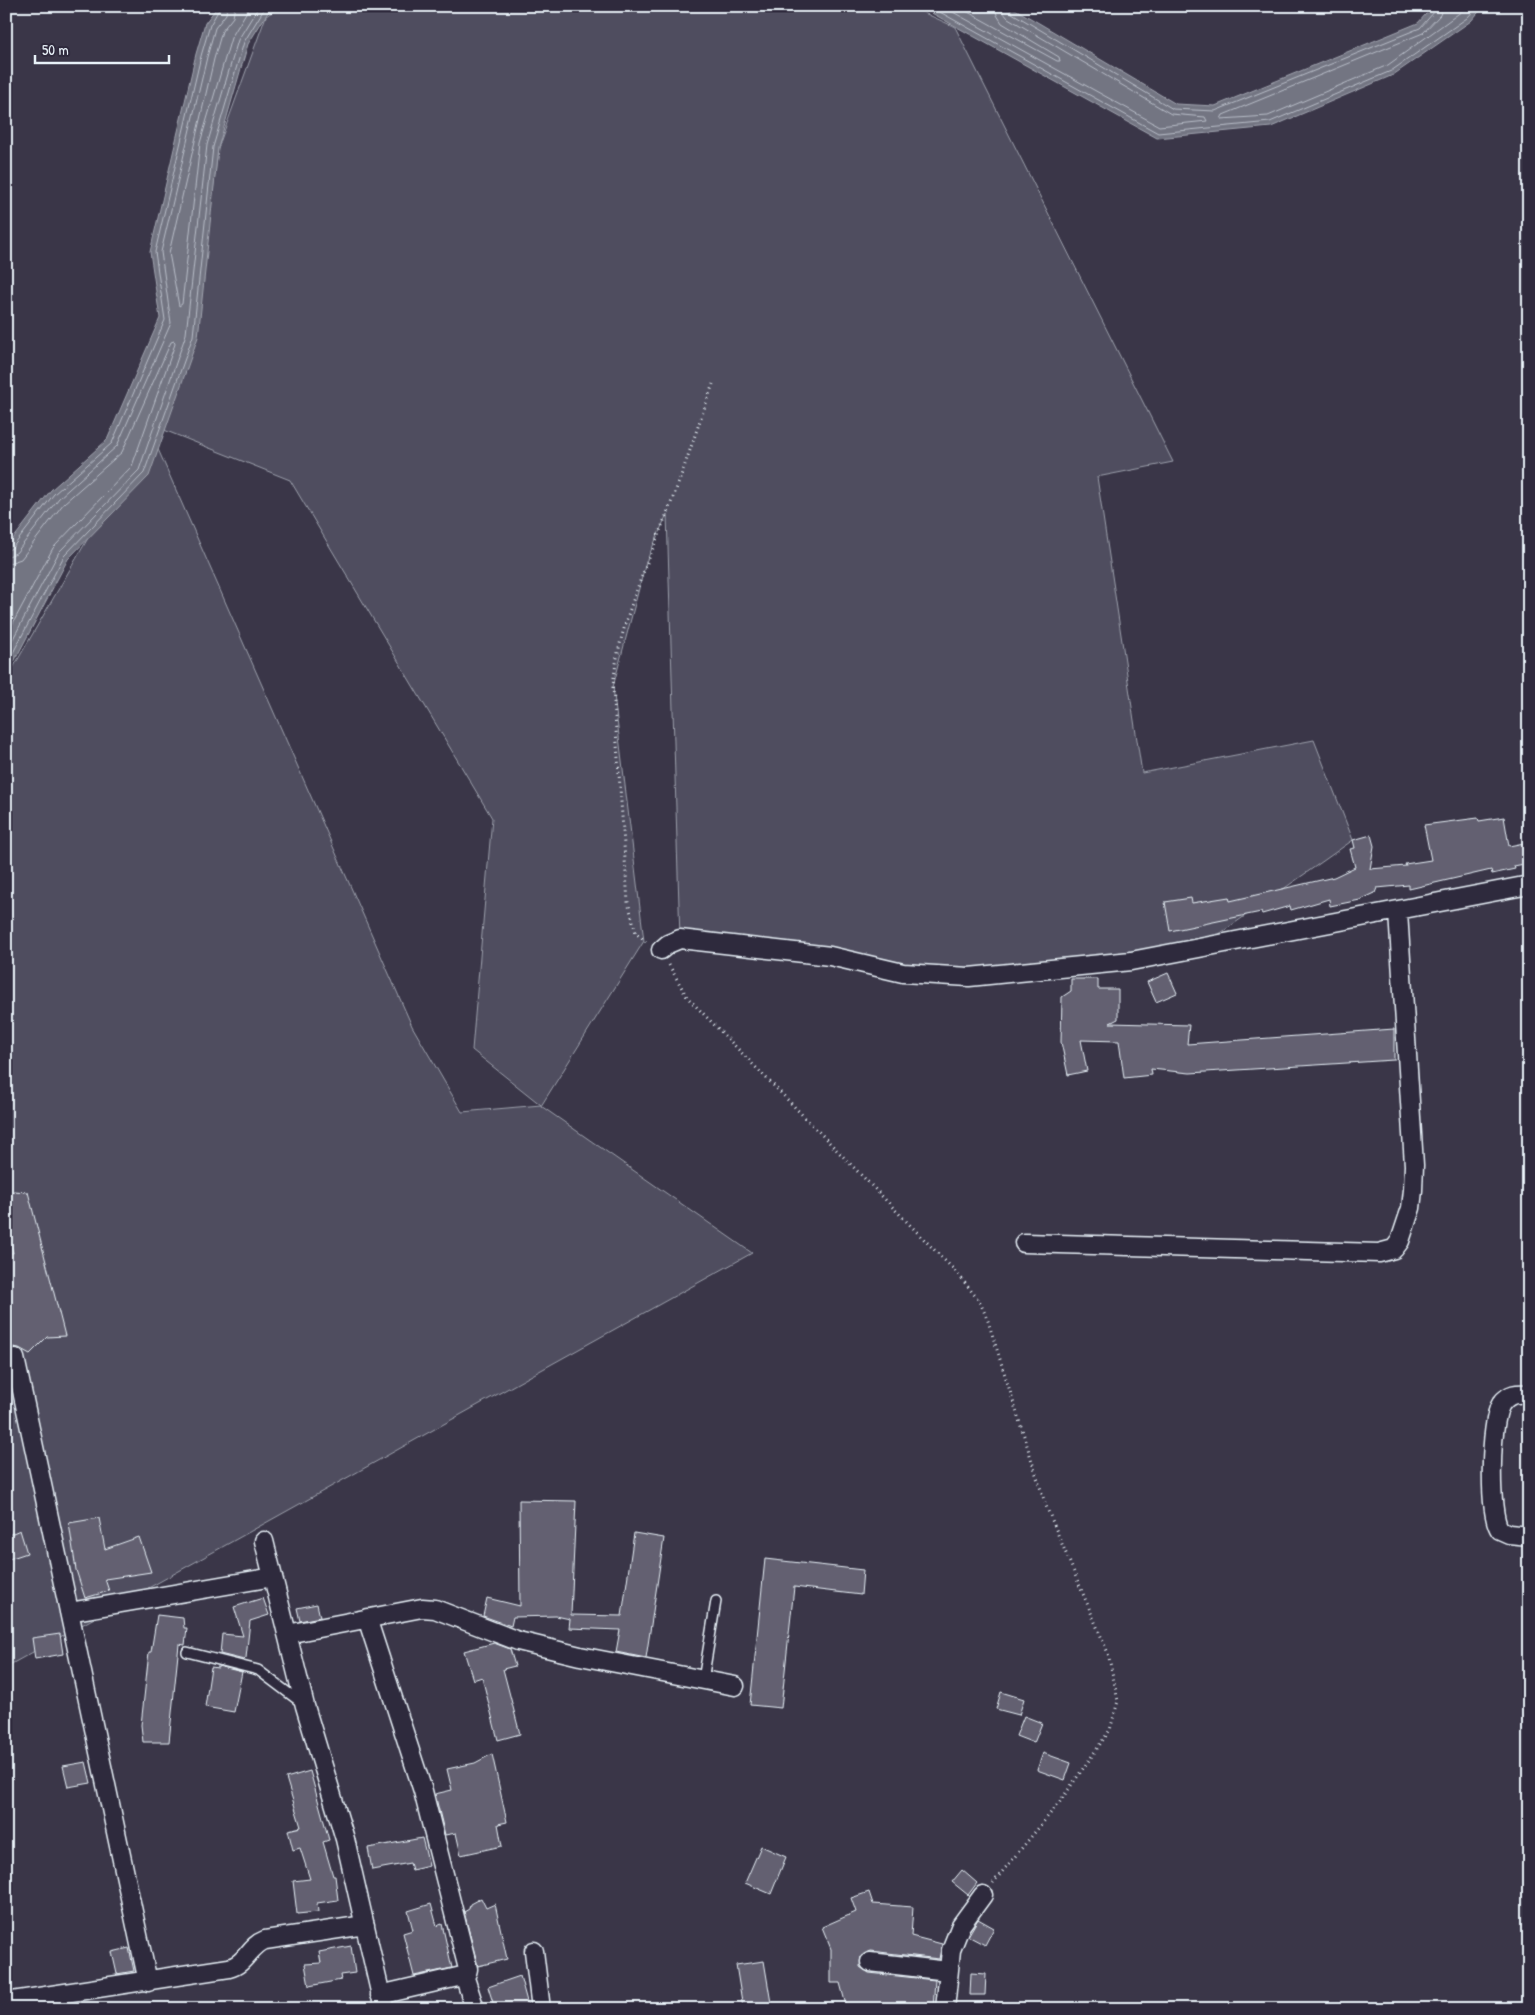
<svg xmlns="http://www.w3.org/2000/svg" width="1535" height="2015" font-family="'Patrick Hand',sans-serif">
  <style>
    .green { fill: #504e5f; stroke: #9ca0ac }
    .water { fill: #737482; stroke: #a2a6b1 }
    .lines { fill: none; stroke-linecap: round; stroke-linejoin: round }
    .shore { stroke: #b9bfc9; stroke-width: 1 }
    .building { fill: #636171; stroke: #e8f1f8 }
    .service-casing { stroke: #e8f1f8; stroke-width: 12 }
    .minor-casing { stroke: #e8f1f8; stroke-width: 21 }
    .path { stroke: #e8f1f8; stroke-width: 3; stroke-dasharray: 1 4; stroke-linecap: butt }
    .service { stroke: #2f2a3d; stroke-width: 9 }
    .minor { stroke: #2f2a3d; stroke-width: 18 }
  </style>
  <rect width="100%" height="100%" fill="#3a3648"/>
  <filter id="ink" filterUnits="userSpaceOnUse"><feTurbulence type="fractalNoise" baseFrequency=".02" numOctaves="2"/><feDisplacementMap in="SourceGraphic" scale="10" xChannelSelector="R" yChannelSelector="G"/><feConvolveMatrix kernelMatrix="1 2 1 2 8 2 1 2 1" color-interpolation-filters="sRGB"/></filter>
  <g filter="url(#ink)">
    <path class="green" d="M 281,6 L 909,6 L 955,27 L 1173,462 L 1097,477 L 1142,773 L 1314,740 L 1353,840 L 1198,949 L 939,977 L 680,939 L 667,514 L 646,562 L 613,687 L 644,941 L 541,1106 L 752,1253 L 6,1667 L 6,680 L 150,431 L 412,1026 L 462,1112 L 541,1105 L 472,1050 L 492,818 L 290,480 L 164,430 L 200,306 L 218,148 L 266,16 Z"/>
    <path class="water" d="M 218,6 L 272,6 L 248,44 L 218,148 L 198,337 L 149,476 L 68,559 L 6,677 L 6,548 L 51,490 L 107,440 L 160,318 L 150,252 L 196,54 L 205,23 Z
      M 919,6 L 1010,6 L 1176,104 L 1215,106 L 1418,23 L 1433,6 L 1484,6 L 1471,21 L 1393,75 L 1271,127 L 1157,138 Z"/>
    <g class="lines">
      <path class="shore" d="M 235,6 L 233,17 L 222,31 L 214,59 L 169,253 L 179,306 L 182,304 L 200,143 L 231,38 L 250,6
        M 929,6 L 1158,133 L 1270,122 L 1391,71 L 1467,18 L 1478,6
        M 942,6 L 1159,126 L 1207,121 L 1205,117 L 1171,114 L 1008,18 L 1003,12 L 1003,6
        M 957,6 L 1057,61 L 1060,61 L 1059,57 L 1002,23 L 997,15 L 995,6
        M 1009,6 L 1012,13 L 1173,109 L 1215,111 L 1420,28 L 1435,11 L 1437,6
        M 1443,6 L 1440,15 L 1423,33 L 1223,115 L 1221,119 L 1268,116 L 1388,65 L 1469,6
        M 6,551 L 12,548 L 54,494 L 112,443 L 165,320 L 155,252 L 201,56 L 210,25 L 221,6
        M 6,557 L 16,553 L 59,498 L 117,446 L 171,323 L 161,252 L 207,57 L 215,28 L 226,14 L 227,6
        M 6,564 L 21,559 L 64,503 L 122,452 L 171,342 L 174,341 L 175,344 L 132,466 L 53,548 L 6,636
        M 6,652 L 59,552 L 139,470 L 186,334 L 207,145 L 238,40 L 259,6
        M 6,666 L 64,556 L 144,473 L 193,336 L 213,147 L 244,42 L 266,6"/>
    </g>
    <path class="building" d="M 1504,817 L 1509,846 L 1529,842 L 1529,863 L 1514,866 L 1515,869 L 1492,874 L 1491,870 L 1409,889 L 1409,885 L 1377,888 L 1375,893 L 1360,900 L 1330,906 L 1329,899 L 1291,910 L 1290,906 L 1262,914 L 1261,912 L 1170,931 L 1165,902 L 1191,898 L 1192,903 L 1229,897 L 1230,901 L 1334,877 L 1355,867 L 1350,849 L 1355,848 L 1353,840 L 1371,835 L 1374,846 L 1370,869 L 1406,866 L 1405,864 L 1431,860 L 1424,825 L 1478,818 L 1479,821 Z
      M 1168,973 L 1177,993 L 1156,1002 L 1147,982 Z
      M 1071,979 L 1098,979 L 1098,989 L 1118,989 L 1118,1019 L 1110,1023 L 1189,1025 L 1187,1044 L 1394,1029 L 1394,1060 L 1190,1073 L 1151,1069 L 1152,1075 L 1124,1078 L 1119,1041 L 1081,1040 L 1087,1071 L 1068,1075 L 1061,1042 L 1062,997 L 1071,991 Z
      M 13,1191 L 28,1192 L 65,1336 L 47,1337 L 30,1354 L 19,1348 L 6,1346 L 6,1253 L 13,1253 L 6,1227 L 6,1196 Z
      M 519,1500 L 576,1501 L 571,1615 L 622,1616 L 634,1533 L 664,1538 L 646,1658 L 616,1652 L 620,1630 L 569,1628 L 570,1619 L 556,1616 L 513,1617 L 511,1626 L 483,1616 L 487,1598 L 520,1606 Z
      M 99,1518 L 105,1549 L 139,1537 L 151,1572 L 105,1579 L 109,1591 L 85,1598 L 76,1570 L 69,1523 Z
      M 20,1530 L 27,1553 L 6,1560 L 6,1536 Z
      M 765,1559 L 863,1570 L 861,1595 L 794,1587 L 781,1708 L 750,1705 Z
      M 263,1598 L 269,1615 L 250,1621 L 246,1658 L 244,1660 L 220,1654 L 222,1634 L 243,1636 L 234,1607 Z
      M 317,1604 L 320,1617 L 300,1621 L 297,1608 Z
      M 157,1615 L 183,1618 L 184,1628 L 187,1628 L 185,1645 L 179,1644 L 169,1742 L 143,1742 L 141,1725 L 149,1652 L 151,1652 Z
      M 60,1634 L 63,1654 L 35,1659 L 32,1638 Z
      M 494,1643 L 510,1649 L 515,1666 L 503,1669 L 520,1734 L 498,1740 L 482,1677 L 473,1680 L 464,1651 Z
      M 218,1666 L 242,1672 L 234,1712 L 205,1707 L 211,1667 L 218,1668 Z
      M 1001,1692 L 1024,1699 L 1019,1715 L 996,1709 Z
      M 1024,1716 L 1042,1723 L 1034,1743 L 1016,1736 Z
      M 1043,1753 L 1071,1763 L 1065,1780 L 1037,1770 Z
      M 492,1754 L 507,1822 L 498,1824 L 502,1846 L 461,1855 L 456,1833 L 445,1835 L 435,1794 L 452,1790 L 447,1769 L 475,1763 Z
      M 86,1762 L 91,1783 L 68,1787 L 63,1766 Z
      M 310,1771 L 329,1840 L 323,1842 L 333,1876 L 335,1876 L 338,1900 L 317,1903 L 318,1912 L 297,1914 L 293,1881 L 310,1879 L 300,1848 L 293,1850 L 288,1830 L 301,1827 L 286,1778 Z
      M 422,1838 L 429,1866 L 412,1870 L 410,1863 L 372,1870 L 368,1848 Z
      M 761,1846 L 786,1857 L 771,1894 L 745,1883 Z
      M 962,1870 L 977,1883 L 968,1895 L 952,1882 Z
      M 869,1892 L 873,1904 L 913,1907 L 911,1936 L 942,1944 L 939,1959 L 871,1951 L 861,1956 L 860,1967 L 869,1973 L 935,1980 L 933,2009 L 847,2009 L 840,1983 L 831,1983 L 831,1949 L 822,1927 L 856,1912 L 851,1898 Z
      M 481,1898 L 486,1908 L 495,1904 L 507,1959 L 478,1966 L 464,1912 L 469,1909 L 470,1904 Z
      M 431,1904 L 437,1926 L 442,1924 L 452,1968 L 414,1976 L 403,1933 L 413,1930 L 408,1911 Z
      M 978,1919 L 994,1928 L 985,1945 L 968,1936 Z
      M 351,1946 L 355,1973 L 340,1975 L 341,1980 L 309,1986 L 305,1964 L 321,1963 L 319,1952 Z
      M 129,1948 L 134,1971 L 117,1974 L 112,1952 Z
      M 764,1961 L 771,2003 L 743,2008 L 736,1965 Z
      M 971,1973 L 986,1974 L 985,1995 L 970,1995 Z
      M 520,1976 L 529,2009 L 495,2009 L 488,1987 Z"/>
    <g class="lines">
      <g class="service-casing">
        <path id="service" d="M 187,1652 L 258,1670 L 303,1704
          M 703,1680 L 716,1601"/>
      </g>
      <g class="minor-casing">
        <path id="minor" d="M 661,950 L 668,944 L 680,939 L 830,956 L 903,973 L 969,977 L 1131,961 L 1529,885
          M 1024,1243 L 1379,1253 L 1394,1249 L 1400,1241 L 1411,1208 L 1413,1190 L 1414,1165 L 1398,912
          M 15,1358 L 148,1982
          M 1529,1394 C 1517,1393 1509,1393 1501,1404 C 1490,1421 1488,1514 1500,1530 L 1509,1534 L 1529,1536
          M 264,1541 L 305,1706 L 345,1839 L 384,2009
          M 69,1612 L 273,1577
          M 367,1618 L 423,1791 L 468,1969 L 467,1973 L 462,1976 L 380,1995
          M 287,1634 L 422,1608 L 435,1609 L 518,1641 L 580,1656 L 735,1686
          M 534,1951 L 541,2009
          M 870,1962 L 948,1971
          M 464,1975 L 475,2009
          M 6,2002 L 229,1968 C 246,1964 249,1946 265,1940 L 365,1925
          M 945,2009 L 951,1950 L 961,1925 L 983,1895"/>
      </g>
      <path class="path" d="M 646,942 L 636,933 L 628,902 L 613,687 C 618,626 645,570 667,513 C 684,471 697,427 713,384
        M 669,965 L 687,997 L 958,1274 L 980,1302 L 988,1321 L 1046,1506 L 1108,1653 L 1118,1701 L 1110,1730 L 1059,1803 L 993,1883"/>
      <use href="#service" class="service"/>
      <use href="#minor" class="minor"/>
    </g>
  </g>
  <rect width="1535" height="2015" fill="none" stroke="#2f2a3d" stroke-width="25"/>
  <rect x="12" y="12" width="1510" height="1990" fill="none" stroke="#e8f1f8" stroke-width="2" filter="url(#ink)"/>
  <path d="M35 55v8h134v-8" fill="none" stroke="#e8f1f8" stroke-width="2.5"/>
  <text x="42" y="55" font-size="15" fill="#e8f1f8" stroke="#2f2a3d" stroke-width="4" paint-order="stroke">50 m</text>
</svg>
